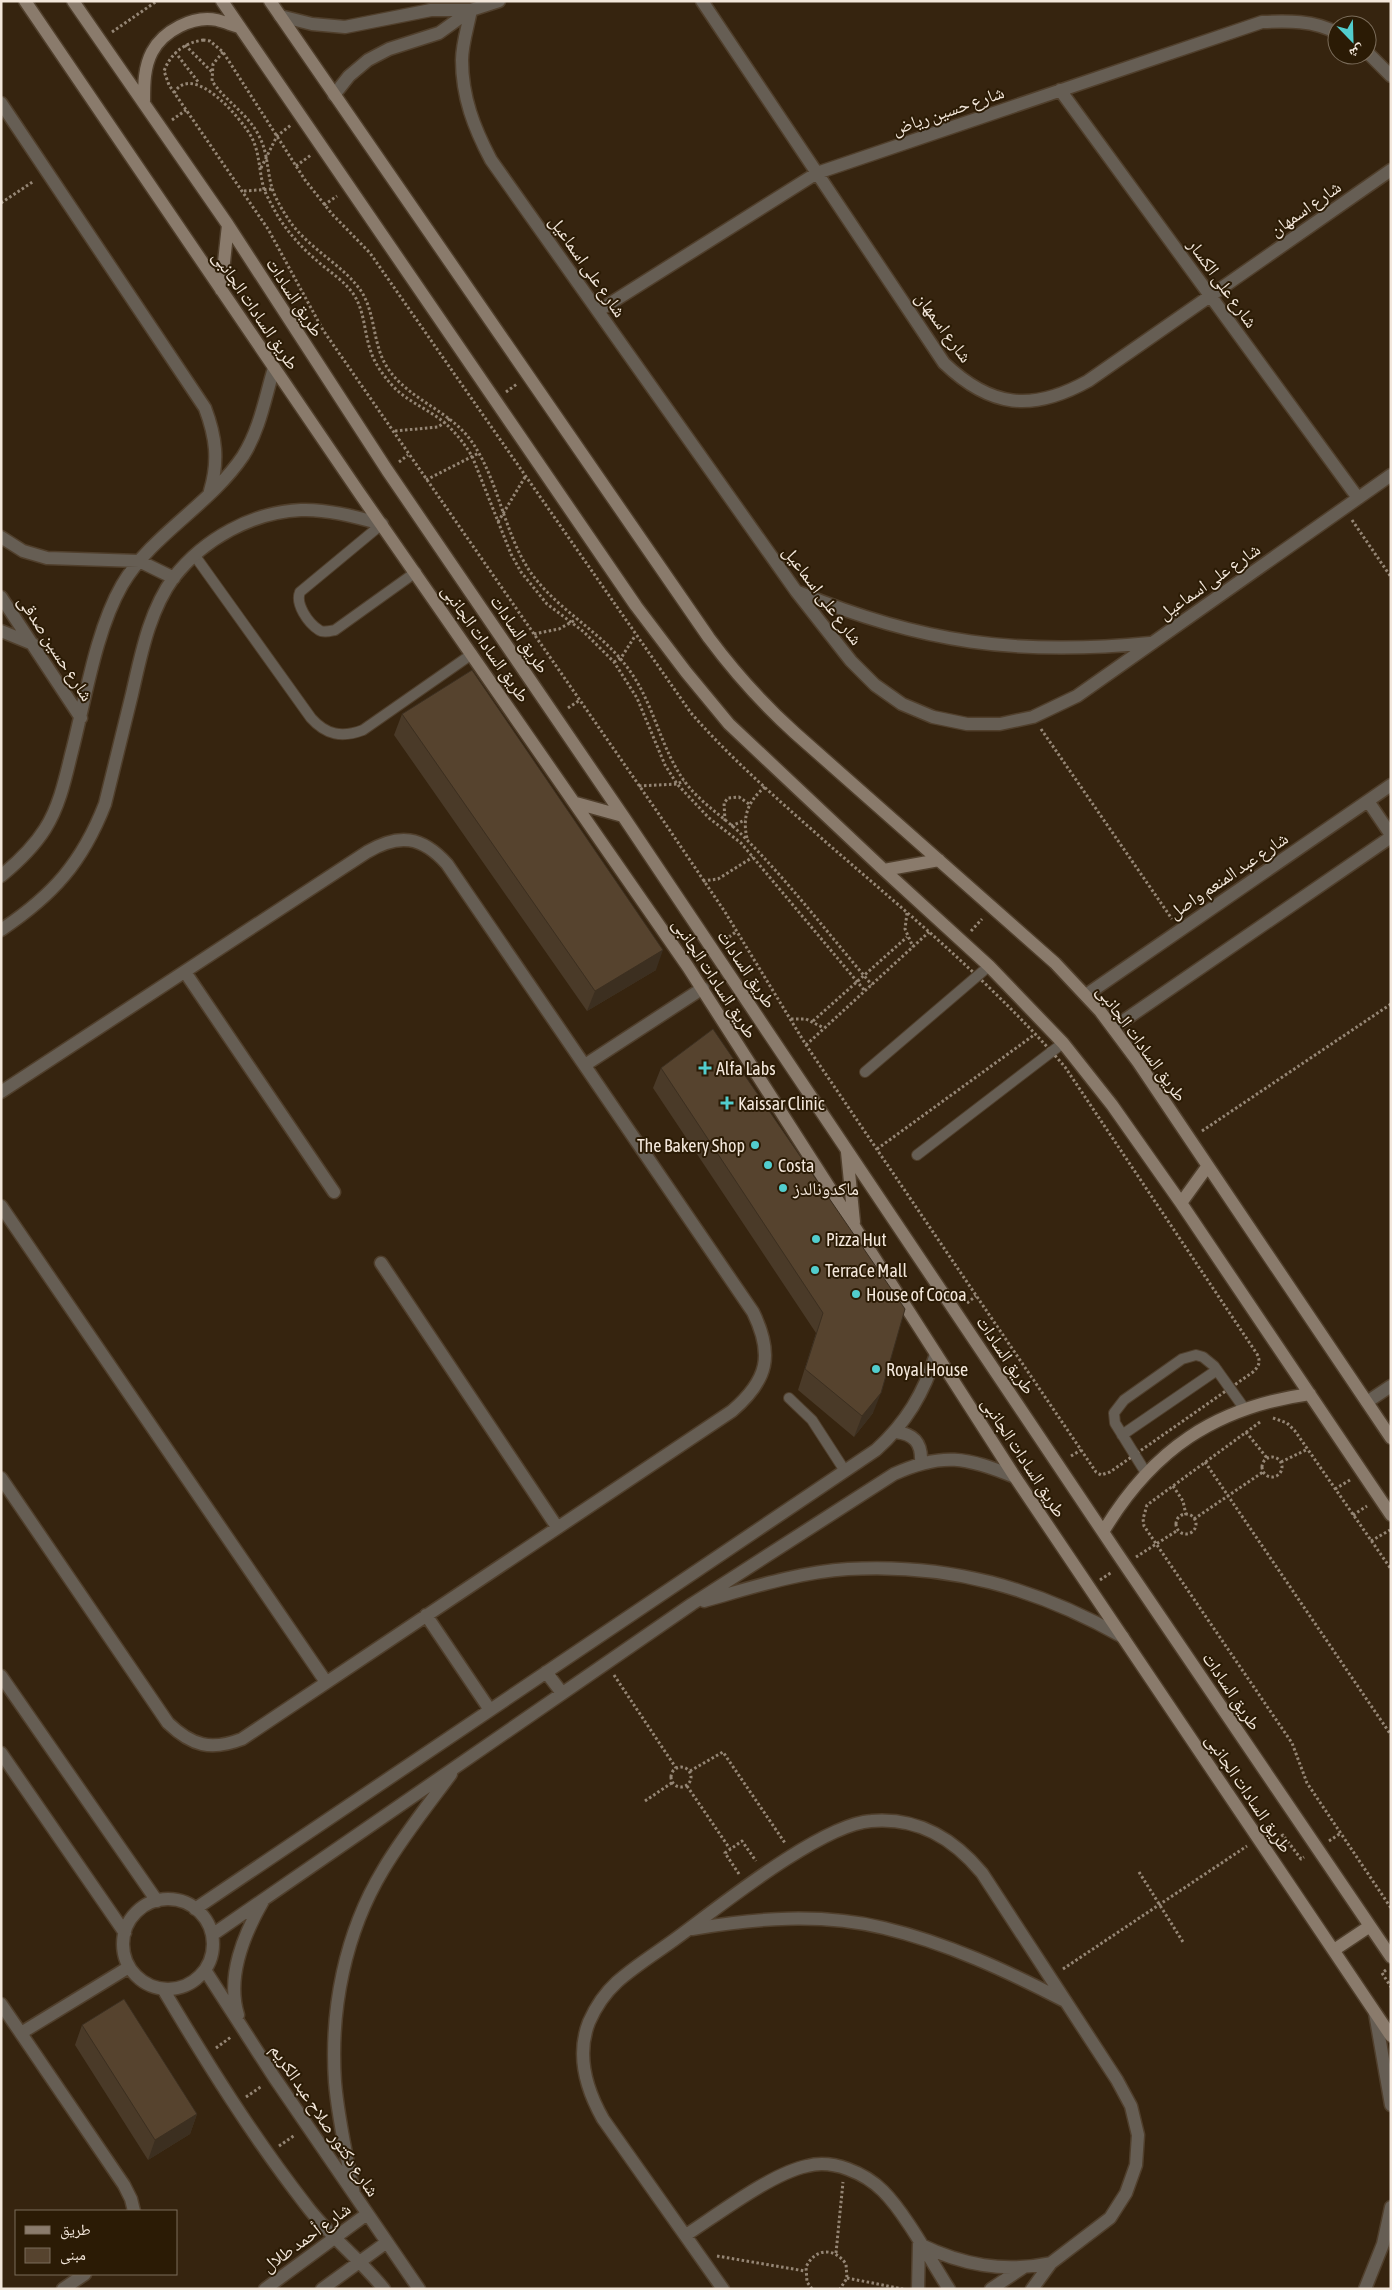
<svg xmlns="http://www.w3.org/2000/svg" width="1392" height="2290" font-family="'Asap Condensed','Noto Naskh Arabic',sans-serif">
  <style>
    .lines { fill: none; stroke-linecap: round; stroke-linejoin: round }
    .lane-casing { stroke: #503f2c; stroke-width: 12 }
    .street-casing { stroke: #503f2c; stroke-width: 15 }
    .secondary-casing { stroke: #503f2c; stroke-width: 15 }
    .path { stroke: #958675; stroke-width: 3; stroke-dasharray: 2.5 2.5; stroke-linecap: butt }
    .lane { stroke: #665e54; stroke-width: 10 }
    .street { stroke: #665e54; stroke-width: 12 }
    .secondary { stroke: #8a7b6c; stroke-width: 12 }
    .wall { fill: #4a3a28 }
    .shaded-wall { fill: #3c2f20 }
    .building { fill: #56432e; stroke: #3c2f20 }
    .poi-dot { fill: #52cdcd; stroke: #2b1b05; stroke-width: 2 }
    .labels { text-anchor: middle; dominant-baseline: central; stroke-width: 4; stroke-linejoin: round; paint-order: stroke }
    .street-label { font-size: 18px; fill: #f3e7db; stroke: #2b1b05 }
    .poi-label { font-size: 18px; fill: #f3e7db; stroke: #2b1b05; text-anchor: start }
  </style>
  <rect width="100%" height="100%" fill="#36240f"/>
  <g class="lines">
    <g class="lane-casing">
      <path id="lane" d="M 382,524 L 300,592 C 295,604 308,623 319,630 C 323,633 330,631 335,630 L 416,572
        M 195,556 L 311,718 C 326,735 342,738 363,730 L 472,654
        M 865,1072 L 989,966
        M 917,1155 L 1063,1043
        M 789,1398 L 812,1420 L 845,1471
        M 1122,1435 L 1217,1370
        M 1146,1473 L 1115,1423 L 1114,1413 L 1124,1400 L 1182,1359 L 1196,1355 L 1203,1357 L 1214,1366 L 1244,1408"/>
    </g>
    <g class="street-casing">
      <path id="street" d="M 702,1 L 944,363 C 991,408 1032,412 1088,381 L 1391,170
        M 471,10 C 468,26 462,44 462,60 C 462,97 474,128 491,160 L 796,591 L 851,661 L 875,685 L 902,704 L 933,717 L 967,724 L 1000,724 L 1033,717 L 1077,696 L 1391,475
        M 280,16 L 312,24 L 345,27 L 431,10 L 471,10 L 499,1
        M 1367,52 L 1391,76
        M 1060,90 L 1358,498
        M 334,95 L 349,76 L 368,60 L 389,49 L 439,33 L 471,10
        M 1,103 L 205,408 C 216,437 219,461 210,491
        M 598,311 L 817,173 L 1262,22 C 1287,21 1314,20 1337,33
        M 1,537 L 23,551 L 47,558 L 139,561 L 174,578
        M 798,592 C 921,643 1018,656 1150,643
        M 1,597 L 81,718
        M 1,631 L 33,644
        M 1368,801 L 1391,835
        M 1,876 C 18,862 33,848 45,829 C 59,807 65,780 71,755 C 85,702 95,632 122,585 C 152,534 210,505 243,456 C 260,429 265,398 274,368
        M 1,930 C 53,895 82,863 105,804 C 114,767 123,731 132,694 C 141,655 149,611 174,577 C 204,539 252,512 301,510 C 328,509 356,517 382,524
        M 185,972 L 334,1192
        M 1086,995 L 1391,785
        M 1113,1028 L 1391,837
        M 585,1065 L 703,988
        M 1,1092 L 367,852 C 399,833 422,836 447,864 L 753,1312 C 774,1355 768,1380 732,1411 L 242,1739 C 211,1751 192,1746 168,1723 L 1,1478
        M 1,1206 L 326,1682
        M 381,1263 L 557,1527
        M 1367,1402 L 1391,1386
        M 896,1432 C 914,1434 922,1443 921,1462
        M 704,1601 C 750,1588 799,1572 848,1569 C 949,1563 1036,1588 1123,1637
        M 426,1615 L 490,1710
        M 546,1672 L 562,1693
        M 1,1676 L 157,1901
        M 1,1753 L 125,1933
        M123 1944a45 45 0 1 1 90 0a45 45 0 1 1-90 0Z
        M 195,1909 L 876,1450 C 906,1423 924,1393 936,1354
        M 692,1929 C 755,1918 821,1913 884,1928 C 947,1943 1007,1971 1063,2000
        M 212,1935 L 692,1604 L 894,1474 C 942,1452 967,1457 1015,1477
        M 205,1970 L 274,2077 L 419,2289
        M 163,1989 C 207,2063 253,2137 306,2205 C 329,2236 360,2259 384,2289
        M 1,2004 L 124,2185 L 131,2199 L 134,2211
        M 1375,2013 L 1391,2105
        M 238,2015 C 226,1976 244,1934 263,1901
        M 21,2033 L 129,1967
        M 354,2194 C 347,2157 338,2119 335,2082 C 330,2009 345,1933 383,1870 C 403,1836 428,1805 451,1774
        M 686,2235 C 717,2215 772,2173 807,2166 C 833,2159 865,2173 883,2191 C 906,2214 931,2261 949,2289
        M 63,2289 L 85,2274
        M 265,2289 L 367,2214
        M 322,2289 L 387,2242
        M 723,2289 L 603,2119 C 586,2089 576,2055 589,2022 C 596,2006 605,1993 617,1982 C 636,1965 658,1952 678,1937 C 720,1906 822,1824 871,1821 C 918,1817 953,1838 982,1873 L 1117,2080 L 1131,2106 L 1138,2135 L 1136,2165 L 1126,2193 L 1110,2218 L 1051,2263 L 1032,2289
        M 918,2289 L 919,2244 C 962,2265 1004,2273 1051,2263
        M 991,2289 L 1024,2267
        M 1365,2289 L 1383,2244 L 1391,2207"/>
    </g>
    <g class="secondary-casing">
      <path id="secondary" d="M 25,1 L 358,491 L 688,967 L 1015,1477 L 1391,2036
        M 73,1 L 228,225 L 387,470 L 623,816 L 1117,1553 L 1391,1957
        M 222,1 L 636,606 L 686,672 L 729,724 L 884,870 L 989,966 L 1063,1043 L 1112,1105 L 1181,1203 L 1391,1515
        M 270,1 L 709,638 C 735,673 763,704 795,733 L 1055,963 L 1100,1011 L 1138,1062 L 1391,1438
        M 144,101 C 144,85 144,67 152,52 C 163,31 193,15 217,20 C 225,22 232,25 239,27
        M 221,290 L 228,225
        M 576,803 L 623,816
        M 884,870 L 939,860
        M 847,1152 L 854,1222
        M 1181,1203 L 1207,1167
        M 1103,1532 C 1152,1450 1215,1407 1310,1394
        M 1334,1950 L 1370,1926"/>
    </g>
    <path class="path" d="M 112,32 L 157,1
      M 203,40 L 210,41 L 223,52 L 305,180 L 332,214 L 370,253 L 691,713 C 733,761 781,802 828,844 C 910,915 994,985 1065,1067 L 1257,1354 C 1261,1362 1259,1366 1253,1372 L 1110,1472 L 1101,1475 L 1096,1472 L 806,1045 L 725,912 L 654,807 L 323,330 L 268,229 L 169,85 L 164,71 C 171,53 184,43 203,40 Z
      M 185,45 L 212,72
      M 175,52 L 199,83
      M 223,52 L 213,64 L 212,81 C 226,102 249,114 260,138 C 268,154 267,171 272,188 C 276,200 284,213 291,223 C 311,250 344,266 361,291 C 376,314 372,343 387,367 C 408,400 450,410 472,442 C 499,481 504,534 531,573 C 560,613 605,633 632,674 C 655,708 661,749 685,782 C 703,806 728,819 748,841 C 792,886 831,937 872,985
      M 174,93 C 193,61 242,119 252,138 C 260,154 259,172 264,189 C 267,197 272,205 276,213 C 286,230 300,246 315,259 C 328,271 344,280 354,295 C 365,312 364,333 371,352 C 375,364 383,375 391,384 C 403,398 419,405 434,415 C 450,425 462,440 472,456 L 511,554 L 521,572 L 547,604 L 584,632 L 614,662 L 637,698 L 665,765 L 677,784 L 709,818 L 741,843 L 865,991
      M 172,120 L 186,110
      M 296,166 L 311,155
      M 261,168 L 277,136 L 291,125
      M 244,191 L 272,189
      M 1,203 L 34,181
      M 324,205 L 337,196
      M 506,392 L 517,384
      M 395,431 L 438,427 L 451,418
      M 399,462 L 408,455
      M 426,480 L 479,453
      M 1352,520 L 1391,577
      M 498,522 L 525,477
      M 534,634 L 559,629 L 577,619
      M 614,662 L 621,658 L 635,636
      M 568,708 L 580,700
      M 1041,729 L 1172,919
      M 639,786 L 677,784 L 684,781
      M 725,821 L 724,803 L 728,798 L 739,797 L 749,804
      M 731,826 L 745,820
      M 747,838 C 742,817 748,801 765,787
      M 703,881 L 718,879 L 753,857
      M 907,913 L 905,929 L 913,947
      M 971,931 L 982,919
      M 725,940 L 737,931
      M 791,1019 L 806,1019 L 824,1028
      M 813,1021 L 907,937
      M 806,1045 L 929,932
      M 1202,1131 L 1391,1004
      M 877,1149 L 1034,1035
      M 967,1303 L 976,1296
      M 1273,1418 L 1287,1423 L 1295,1431 L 1391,1569
      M 1260,1422 L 1147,1505 L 1143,1519 L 1144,1526 L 1292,1743 L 1307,1783 L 1391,1908
      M 1246,1432 L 1267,1458
      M 1071,1456 L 1081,1450
      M1262 1467a10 10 0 1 1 20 0a10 10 0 1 1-20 0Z
      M 1205,1462 L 1391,1735
      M 1281,1462 L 1308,1449
      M 1173,1486 L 1183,1501 L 1186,1515
      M 1335,1489 L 1350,1480
      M1176 1524a10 10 0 1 1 20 0a10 10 0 1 1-20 0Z
      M 1353,1515 L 1367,1506
      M 1194,1519 L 1263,1472
      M 1371,1541 L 1390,1530
      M 1136,1557 L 1178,1530
      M 1100,1580 L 1112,1572
      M 614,1675 L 676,1768
      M671 1777a10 10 0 1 1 20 0a10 10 0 1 1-20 0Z
      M 690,1771 L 723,1752 L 785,1843
      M 687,1786 L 730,1849
      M 645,1801 L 673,1782
      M 1277,1839 L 1283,1835 L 1301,1859 L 1304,1857
      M 1329,1841 L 1341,1833
      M 1139,1872 L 1183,1942
      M 739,1874 L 725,1853 L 742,1841 L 756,1861
      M 1063,1969 L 1247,1846
      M 1386,1970 L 1382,1973 L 1391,1987
      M 216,2048 L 231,2037
      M 246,2097 L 262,2086
      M 279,2146 L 295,2135
      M 836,2253 L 843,2182
      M 717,2256 L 805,2271
      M 847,2278 L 903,2289
      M 812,2289 L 807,2282 L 806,2267 C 815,2248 834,2247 846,2264 L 847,2278 L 840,2289"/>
    <use href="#lane" class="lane"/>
    <use href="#street" class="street"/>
    <use href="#secondary" class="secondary"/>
  </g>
  <path class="wall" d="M 402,714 L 656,970 L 587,1011 L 394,735 Z
    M 713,1029 L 873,1413 L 854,1437 L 798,1390 L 816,1333 L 653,1088 L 661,1068 Z
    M 82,2025 L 197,2114 L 190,2134 L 148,2160 L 75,2045 Z"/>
  <path class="shaded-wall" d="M 663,950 L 656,970 L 587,1011 L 595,991 Z
    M 881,1393 L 873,1413 L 854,1437 L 862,1416 Z
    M 197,2114 L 190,2134 L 148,2160 L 155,2140 Z"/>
  <path class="building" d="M 472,670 L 663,950 L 595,991 L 402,714 Z
    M 713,1029 L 905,1309 L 881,1393 L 862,1416 L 805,1369 L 823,1313 L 661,1068 Z
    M 124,1999 L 197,2114 L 155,2140 L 82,2025 Z"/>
  <g class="poi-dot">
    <path d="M702.5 1060.5h5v5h5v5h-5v5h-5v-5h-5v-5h5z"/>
    <path d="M724.5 1095.5h5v5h5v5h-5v5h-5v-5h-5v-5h5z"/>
    <circle cx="755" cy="1145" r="5"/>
    <circle cx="768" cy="1165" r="5"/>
    <circle cx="783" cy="1188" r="5"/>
    <circle cx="816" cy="1239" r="5"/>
    <circle cx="815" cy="1270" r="5"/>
    <circle cx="856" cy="1294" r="5"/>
    <circle cx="876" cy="1369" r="5"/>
  </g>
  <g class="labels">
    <g class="street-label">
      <text transform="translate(948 110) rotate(-19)">شارع حسين رياض</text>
      <text transform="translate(1305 208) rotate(-35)">شارع اسمهان</text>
      <text transform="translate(588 266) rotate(55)">شارع على اسماعيل</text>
      <text transform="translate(1223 283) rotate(54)">شارع على الكسار</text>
      <text transform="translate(295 297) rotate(57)">طريق السادات</text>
      <text transform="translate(256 310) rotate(56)">طريق السادات الجانبى</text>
      <text transform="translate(944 327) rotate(54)">شارع اسمهان</text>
      <text transform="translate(1209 581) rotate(-35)">شارع على اسماعيل</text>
      <text transform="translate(823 595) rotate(53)">شارع على اسماعيل</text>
      <text transform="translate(520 634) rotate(56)">طريق السادات</text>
      <text transform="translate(486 643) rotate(55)">طريق السادات الجانبى</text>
      <text transform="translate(56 648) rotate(57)">شارع حسين صدقى</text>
      <text transform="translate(1228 875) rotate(-34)">شارع عبد المنعم واصل</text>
      <text transform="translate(747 969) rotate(56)">طريق السادات</text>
      <text transform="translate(715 978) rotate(57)">طريق السادات الجانبى</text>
      <text transform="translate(1142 1043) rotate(54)">طريق السادات الجانبى</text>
      <text transform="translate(1006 1355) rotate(56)">طريق السادات</text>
      <text transform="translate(1024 1457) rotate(57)">طريق السادات الجانبى</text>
      <text transform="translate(1232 1691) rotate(56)">طريق السادات</text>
      <text transform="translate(1249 1793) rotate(56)">طريق السادات الجانبى</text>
      <text transform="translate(325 2120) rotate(56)">شارع دكتور صلاح عبد الكريم</text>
      <text transform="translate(306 2237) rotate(-36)">شارع أحمد طلال</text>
    </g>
    <g class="poi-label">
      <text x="716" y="1068">Alfa Labs</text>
      <text x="738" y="1103">Kaissar Clinic</text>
      <text x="745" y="1145" text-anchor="end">The Bakery Shop</text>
      <text x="778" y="1165">Costa</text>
      <text x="793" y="1188">ماكدونالدز</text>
      <text x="826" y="1239">Pizza Hut</text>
      <text x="825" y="1270">TerraCe Mall</text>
      <text x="866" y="1294">House of Cocoa</text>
      <text x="886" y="1369">Royal House</text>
    </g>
  </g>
  <rect width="1392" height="2290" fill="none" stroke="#f3e7db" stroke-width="5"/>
  <rect x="15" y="2210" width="162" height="65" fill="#2b1b05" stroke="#7b6d5b"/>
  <rect x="25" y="2226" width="25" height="8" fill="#8a7b6c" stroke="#7b6d5b"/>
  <text x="60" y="2235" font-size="15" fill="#f3e7db">طريق</text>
  <rect x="25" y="2248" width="25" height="15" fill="#56432e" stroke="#7b6d5b"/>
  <text x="60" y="2260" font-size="15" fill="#f3e7db">مبنى</text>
  <g transform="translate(1352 40) rotate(157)"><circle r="24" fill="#2b1b05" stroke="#7b6d5b"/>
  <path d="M0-4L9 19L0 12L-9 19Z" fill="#52cdcd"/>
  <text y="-8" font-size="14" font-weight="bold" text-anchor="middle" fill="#f3e7db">ش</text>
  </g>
</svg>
